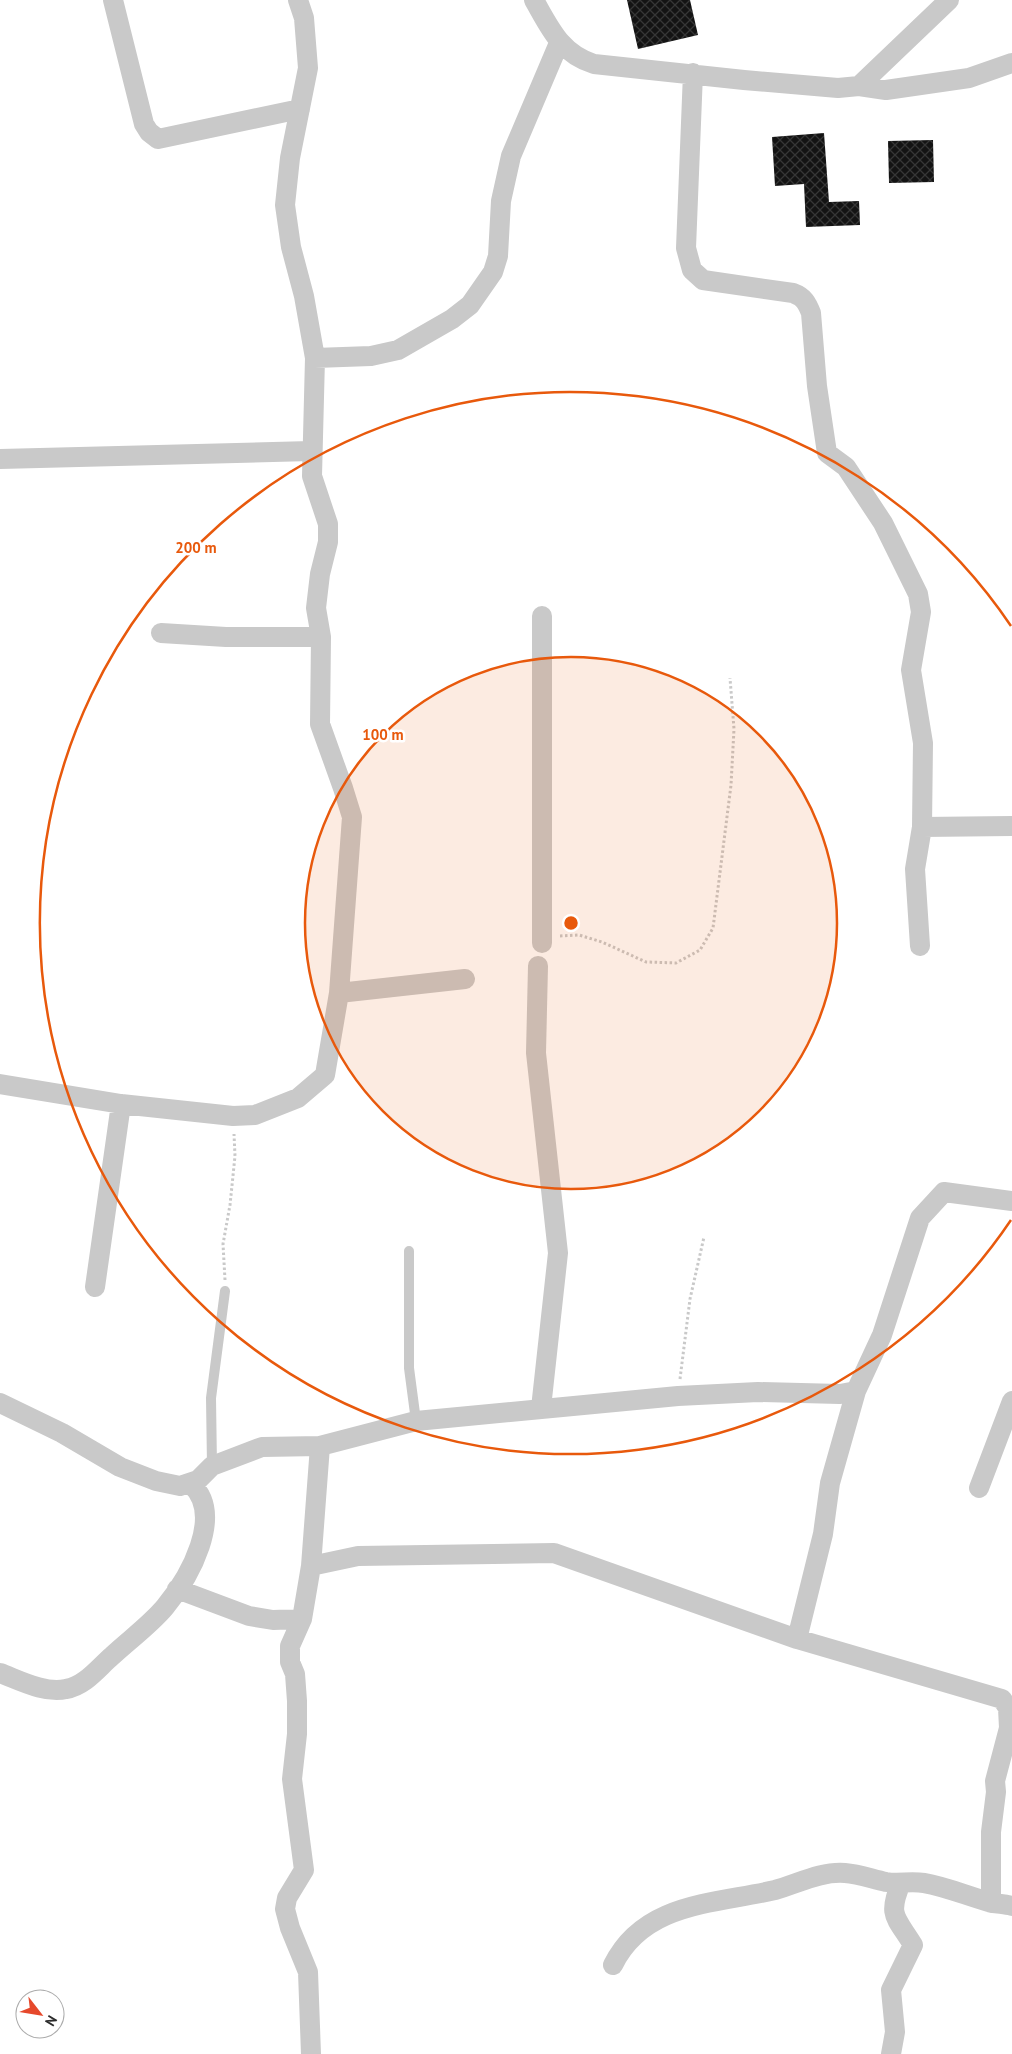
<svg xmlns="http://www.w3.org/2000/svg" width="1012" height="2054" font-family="'PT Sans',sans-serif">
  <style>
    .building { fill: url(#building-cross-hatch) }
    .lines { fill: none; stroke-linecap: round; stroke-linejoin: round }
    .path { stroke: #c9c9c9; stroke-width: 3; stroke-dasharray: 2.5 2.5; stroke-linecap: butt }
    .service { stroke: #c9c9c9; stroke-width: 10 }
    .minor { stroke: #c9c9c9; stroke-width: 20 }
    .ring { fill: none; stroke: #e8590c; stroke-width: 2.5 }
    .centre { fill: #e8590c; stroke: #fff; stroke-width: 2.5 }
    .ring-label { font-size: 15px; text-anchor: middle; font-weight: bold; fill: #e8590c; stroke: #fff; stroke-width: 5; stroke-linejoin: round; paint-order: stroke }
  </style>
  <defs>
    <pattern id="building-cross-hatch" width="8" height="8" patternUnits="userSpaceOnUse" patternTransform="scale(1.25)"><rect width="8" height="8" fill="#131313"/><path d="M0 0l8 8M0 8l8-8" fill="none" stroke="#363636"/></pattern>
  </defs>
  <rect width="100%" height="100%" fill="#fff"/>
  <path class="building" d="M 627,0 L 690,0 L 698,35 L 638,49 Z
    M 824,133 L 829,202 L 859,201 L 860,225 L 806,227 L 804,184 L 775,186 L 772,137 Z
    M 933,140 L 934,182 L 889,183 L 888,141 Z"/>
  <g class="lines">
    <path class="path" d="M 560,936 L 579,935 L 602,942 L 646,962 L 676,963 L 700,950 L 713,928 L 731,785 L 734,729 L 730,678
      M 225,1280 L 223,1244 L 230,1205 L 235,1156 L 234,1134
      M 680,1379 L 690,1299 L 704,1237"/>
    <path class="service" d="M 409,1251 L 409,1368 L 416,1421
      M 212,1466 L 211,1398 L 225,1291"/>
    <path class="minor" d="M 113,0 L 144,124 L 149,132 L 158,139 L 300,109
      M 298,0 L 304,18 L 308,68 L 290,158 L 285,205 L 291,247 L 304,296 L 315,358 L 312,476 L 328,524 L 328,542 L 320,574 L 316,608 L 321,637 L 320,724 L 343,788 L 352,817 L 339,993
      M 534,0 C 550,28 561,54 594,64 L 744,80 L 838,88 L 859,86 L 886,90 L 969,78 L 1012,63
      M 693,73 L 686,248 L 692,270 L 703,280 L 793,293 C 804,297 807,303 811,313 L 817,386 L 827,453 L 846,467 L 883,523 L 918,594 L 921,612 L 911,670 L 923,743 L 922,827 L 915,869 L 920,946
      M 859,86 L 949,0
      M 315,358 L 371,356 L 398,350 L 452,319 L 470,305 L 493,272 L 498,256 L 501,201 L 511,156 L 559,43
      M 0,459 L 311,451
      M 542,616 L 542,943
      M 161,633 L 226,637 L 321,637
      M 922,827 L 1012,826
      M 538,966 L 536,1053 L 558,1253 L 541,1408
      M 0,1084 L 121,1104 L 233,1116 L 255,1115 L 298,1098 L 325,1075 L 339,993 L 465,979
      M 95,1287 L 121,1104
      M 0,1403 L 62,1433 L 120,1467 L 156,1481 L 180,1486 L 198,1480 L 212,1466 L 262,1447 L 320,1446 L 416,1421 L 678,1396 L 758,1392 L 840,1394 L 856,1391
      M 979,1488 L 1012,1401
      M 311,1566 L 358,1556 L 554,1553 L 797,1639 L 1002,1699 L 1008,1708 L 1009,1728 L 995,1781 L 996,1792 L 991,1832 L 991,1903
      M 177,1589 L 249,1616 L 273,1620 L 302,1619
      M 797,1639 L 823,1534 L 830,1483 L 856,1391 L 882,1335 L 920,1218 L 944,1192 L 1012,1201
      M 0,1673 C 19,1680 45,1694 66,1689 C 85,1686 98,1668 112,1656 C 129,1640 150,1625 165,1607 C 189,1578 225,1515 191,1484
      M 613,1965 C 644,1902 715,1904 775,1890 C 797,1884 821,1871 845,1873 C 859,1874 872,1879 886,1882 C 898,1884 911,1881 924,1883 C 947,1887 967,1896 989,1902 C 997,1904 1005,1904 1012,1906
      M 311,2054 L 308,1972 L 290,1928 L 285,1909 L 287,1898 L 304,1870 L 292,1779 L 297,1734 L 297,1701 L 295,1674 L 290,1662 L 290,1646 L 302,1619 L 311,1566 L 320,1446
      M 891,2054 L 895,2032 L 891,1990 L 913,1945 C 896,1917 887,1916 901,1883"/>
  </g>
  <circle cx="571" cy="923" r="266" fill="#e8590c" fill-opacity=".12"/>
  <g class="ring">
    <circle cx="571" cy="923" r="266"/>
    <path d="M1011 1220A531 531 0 1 1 1011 626"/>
  </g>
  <circle cx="571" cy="923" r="8" class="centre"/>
  <g class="ring-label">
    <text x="196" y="553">200 m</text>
    <text x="383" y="740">100 m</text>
  </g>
  <g transform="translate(40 2014) rotate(121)"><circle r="24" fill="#ffffff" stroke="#ababab"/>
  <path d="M0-4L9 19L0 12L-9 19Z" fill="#e6492c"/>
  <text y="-8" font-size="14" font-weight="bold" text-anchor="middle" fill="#2c2c2c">N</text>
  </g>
</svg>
